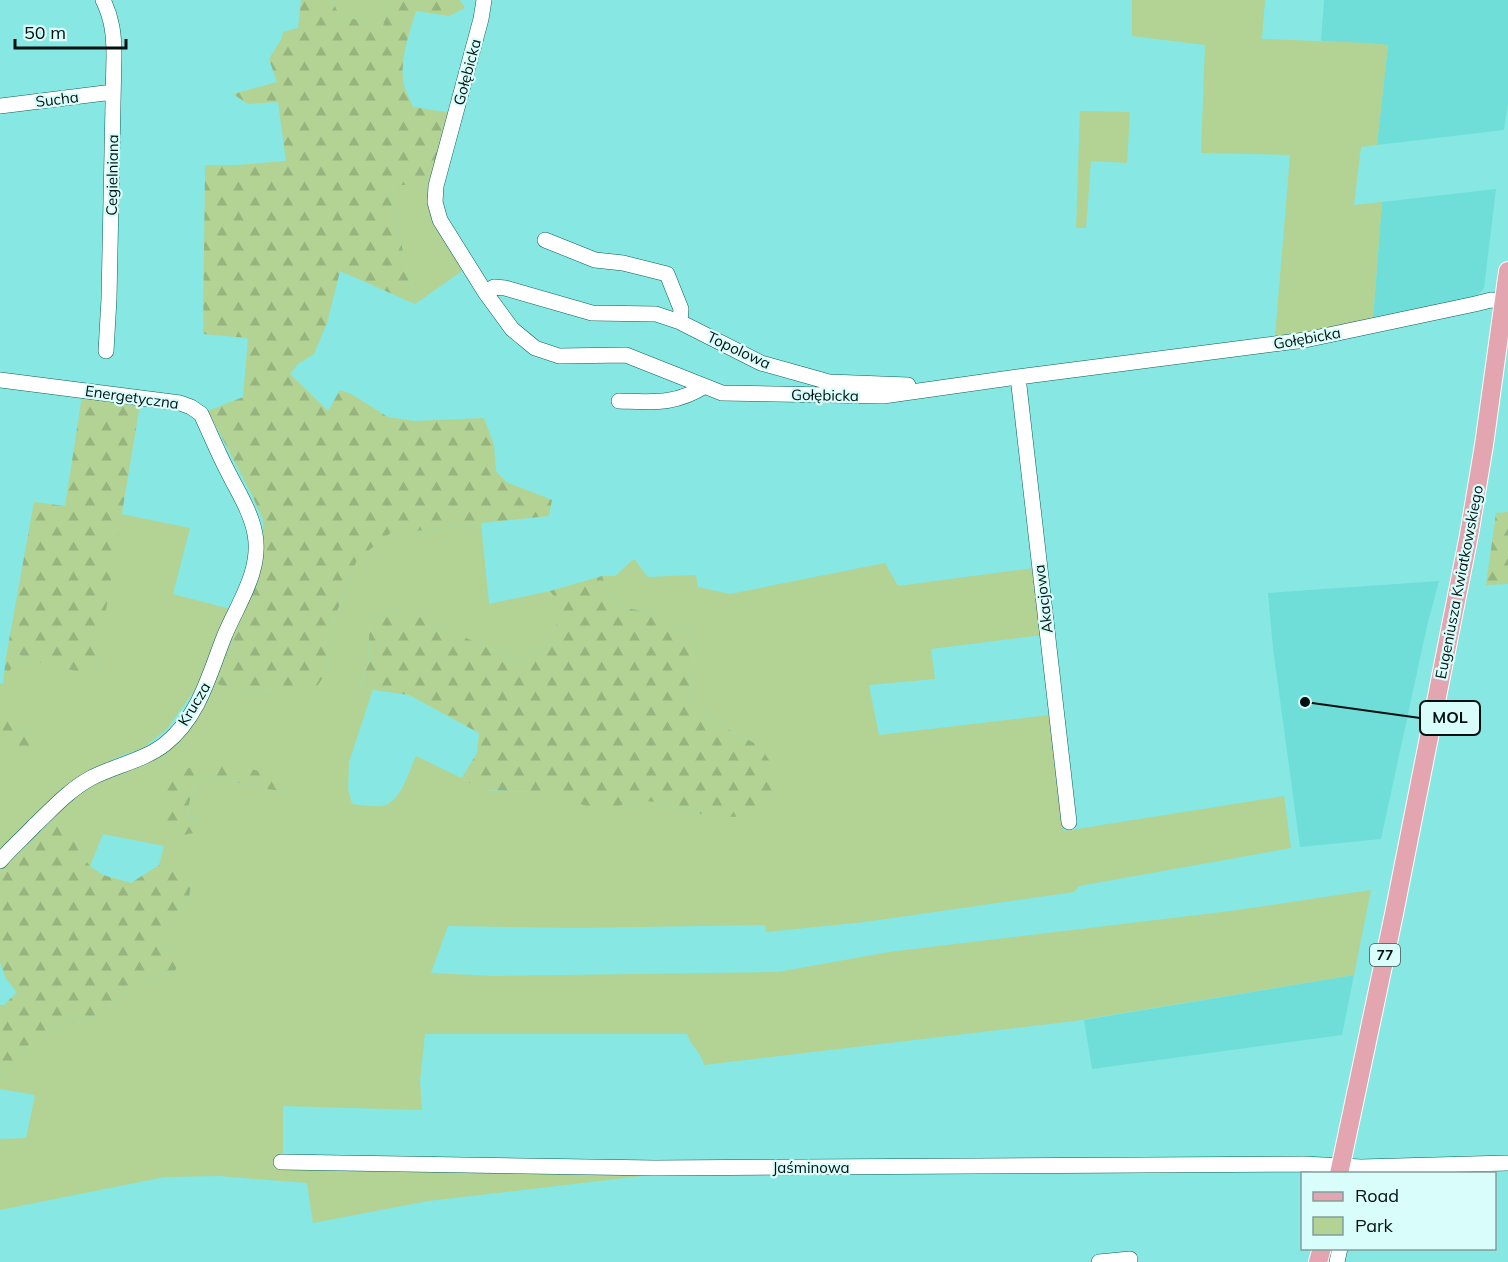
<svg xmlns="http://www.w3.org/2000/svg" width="1508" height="1262" font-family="Mulish,sans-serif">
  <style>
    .built { fill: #6fded8 }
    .green { fill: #b2d393; fill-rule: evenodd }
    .forest { fill: url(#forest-firs) }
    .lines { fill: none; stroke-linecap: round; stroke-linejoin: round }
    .minor-casing { stroke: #08605c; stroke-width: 16 }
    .major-casing { stroke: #fff; stroke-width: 20 }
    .minor { stroke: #fff; stroke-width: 15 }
    .major { stroke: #e3a5b0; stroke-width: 18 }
    .labels { text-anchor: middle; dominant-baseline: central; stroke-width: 4.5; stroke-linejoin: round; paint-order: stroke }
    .shield { fill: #d9fdfa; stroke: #415856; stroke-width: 1.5 }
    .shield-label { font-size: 14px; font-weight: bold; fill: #001110 }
    .street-label { font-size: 15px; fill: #001110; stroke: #d9fdfa }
    .leader { fill: none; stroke: #001110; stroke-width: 2 }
    .callout-dot { fill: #001110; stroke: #d9fdfa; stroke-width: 2 }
    .callout { fill: #d9fdfa; stroke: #001110; stroke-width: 2 }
    .callout-label { font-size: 16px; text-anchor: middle; font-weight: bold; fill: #001110 }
  </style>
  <defs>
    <pattern id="forest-firs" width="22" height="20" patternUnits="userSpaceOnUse" patternTransform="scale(1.5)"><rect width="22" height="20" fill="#b2d393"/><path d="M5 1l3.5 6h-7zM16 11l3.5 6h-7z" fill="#97b47e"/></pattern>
  </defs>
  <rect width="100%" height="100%" fill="#87e7e2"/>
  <path class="built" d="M 1324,0 L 1508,0 L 1508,104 L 1504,130 L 1377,145 L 1388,45 L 1321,41 Z
    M 1496,189 L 1484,288 L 1477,296 L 1373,319 L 1382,202 Z
    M 1439,581 L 1427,626 L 1381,839 L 1300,847 L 1273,648 L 1268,593 Z
    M 1354,975 L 1342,1035 L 1092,1069 L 1084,1020 Z"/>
  <path class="green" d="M 335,0 L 388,0 L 383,27 L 339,15 L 334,4 Z
    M 1132,0 L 1265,0 L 1262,39 L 1370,43 L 1388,45 L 1377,145 L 1361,147 L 1354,205 L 1382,202 L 1373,319 L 1308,333 L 1275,336 L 1290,155 L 1201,153 L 1205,45 L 1132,36 Z
    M 1080,111 L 1130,112 L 1127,163 L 1091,161 L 1086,228 L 1076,228 Z
    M 400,185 L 429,185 L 433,219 L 462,271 L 415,304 L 392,203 Z
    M 121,514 L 190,528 L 173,594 L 230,609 L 204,677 L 167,729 L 143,748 L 120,756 L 95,769 L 0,856 L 0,749 L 8,750 L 37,736 L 21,732 L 9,721 L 1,696 L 3,685 L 18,654 L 30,660 L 42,663 L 55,663 L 65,668 L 92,677 L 95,677 Z
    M 481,523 L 489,604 L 550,591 L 564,609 L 555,628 L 540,651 L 523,658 L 506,656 L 420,617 L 394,610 L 370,615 L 368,664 L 360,687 L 373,689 L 349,762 L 348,789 L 352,804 C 362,805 377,808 386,805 C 402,798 409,771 416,756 L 486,790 L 497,791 L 536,792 L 560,798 L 618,806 L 640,801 L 659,802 L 701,814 L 760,746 L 713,721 L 694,701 L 688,680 L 693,671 L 698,644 L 685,628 L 647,612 L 627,608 L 611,600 L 602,576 L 615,576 L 634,559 L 648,577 L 696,575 L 698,587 L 730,594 L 885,563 L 898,586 L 1034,568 L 1042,635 L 931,649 L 935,679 L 869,685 L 879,735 L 1049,715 L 1064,831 L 1284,796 L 1291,848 L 1079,886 L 1074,892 L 865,922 L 766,932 L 765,925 L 576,928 L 448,926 L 431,973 L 494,976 L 778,972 L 889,952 L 1231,911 L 1371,890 L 1354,975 L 1074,1021 L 704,1065 C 701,1052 691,1046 687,1034 L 425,1034 L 420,1082 L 422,1110 L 283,1106 L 283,1157 L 642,1162 L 642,1176 L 428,1201 L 313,1223 L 307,1183 L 219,1176 L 165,1177 L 0,1210 L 0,1139 L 26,1138 L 35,1095 L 0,1089 L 0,1073 L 5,1072 L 18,1062 L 23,1051 L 42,1032 L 98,1015 L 135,986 L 157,975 L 175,971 L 180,954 L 163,947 L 161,937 L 188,901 L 192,882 L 159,865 L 164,846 L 103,834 L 90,866 L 78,850 L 76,841 L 41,828 L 78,791 L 162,753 L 214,683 L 231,689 L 260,692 L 325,675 L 336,614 L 357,560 L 393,531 L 416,531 ZM 197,762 L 293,782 L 287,791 L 264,789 L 205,775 L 194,783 L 187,813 L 199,825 L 162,818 Z"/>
  <path class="forest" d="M 301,0 L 335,0 L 334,4 L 339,15 L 383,27 L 388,0 L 460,0 L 465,8 L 449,16 L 416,11 C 409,34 399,61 404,85 C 406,93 410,100 413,107 L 451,113 L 429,185 L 401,185 L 392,203 L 415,304 L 340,271 L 327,323 L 314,354 L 298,364 L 290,374 L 328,411 L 340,390 L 351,394 L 388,417 L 414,421 L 484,418 L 494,445 L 496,471 L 506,482 L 552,500 L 549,516 L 481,523 L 416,531 L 393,531 L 357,560 L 336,614 L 325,675 L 315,689 L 270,689 L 260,692 L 231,689 L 214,683 L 263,558 L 263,520 L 253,497 L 208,411 L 243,397 L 248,338 L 203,334 L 205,165 L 237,165 L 286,161 L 278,102 L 248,104 L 233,94 L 277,82 L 269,59 L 282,38 L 283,32 L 298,28 Z
    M 82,396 L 140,404 L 95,677 L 92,677 L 65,668 L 55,663 L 42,663 L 30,660 L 18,654 L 3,685 L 1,696 L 10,721 L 21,732 L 38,736 L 43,741 L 40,750 L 29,753 L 0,749 L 0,683 L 3,684 L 6,657 L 34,502 L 65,506 Z
    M 1508,512 L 1508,584 L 1486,585 L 1496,513 Z
    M 602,576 L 611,600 L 627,608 L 647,612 L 685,628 L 698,644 L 693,671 L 688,680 L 694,701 L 713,721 L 760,746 L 774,768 L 774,801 L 735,817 L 701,814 L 659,802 L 640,801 L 618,806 L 587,806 L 536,792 L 486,790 L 461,779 L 477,753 L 479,733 L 409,695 L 360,688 L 368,664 L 370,615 L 394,610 L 420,617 L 506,656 L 523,658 L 540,651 L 555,628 L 563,609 L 550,591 Z
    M 220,761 L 286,778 L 294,782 L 287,791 L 264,789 L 205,775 L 194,783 L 187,813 L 199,825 L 199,832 L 183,835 L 163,830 L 162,818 L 166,785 L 197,762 Z
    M 56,825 L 70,832 L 76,841 L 78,850 L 90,866 L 103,875 L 131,883 L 159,865 L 192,882 L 188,901 L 161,937 L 163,947 L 180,954 L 180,961 L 175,971 L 157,975 L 135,986 L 98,1015 L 42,1032 L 23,1051 L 18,1062 L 5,1072 L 0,1073 L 0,1005 L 4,1005 L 17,992 L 6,979 L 0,962 L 0,867 L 41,828 Z"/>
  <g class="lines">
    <g class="minor-casing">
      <path id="minor" d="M 103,0 C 112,18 114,35 114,55 L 109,299 L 106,351
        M 484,0 L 481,19 L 436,186 L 435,202 L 440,220 L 485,292 L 512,329 L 535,348 L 559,356 L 626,355 L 722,393 L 883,396 L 1018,377 L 1305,340 L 1475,304 L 1491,300 L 1504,301
        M 0,106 L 113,92
        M 545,240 L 595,260 L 623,263 L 667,274 L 681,309 L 680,322
        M 485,292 L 494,287 L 505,288 L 592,313 L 656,314 L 680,322 L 761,363 L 829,382 L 908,385
        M 1018,377 L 1069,822
        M 0,380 L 180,403 L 191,407 L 201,414 C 210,433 218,453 228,472 C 238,492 251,512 255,534 C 262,571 237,605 224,637 C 209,675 199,717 165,744 C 145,760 114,766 91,778 C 69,790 53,808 35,825 C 24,837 11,848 0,861
        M 619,401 C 653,402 675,405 705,386
        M 281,1162 L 655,1168 L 1304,1164 L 1361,1167 L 1508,1163
        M 1099,1262 L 1130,1259
        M 1337,1262 L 1340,1248"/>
    </g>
    <g class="major-casing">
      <path id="major" d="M 1339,1174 L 1394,914 L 1469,535 L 1484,445 L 1508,271
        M 1318,1262 L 1322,1248"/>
    </g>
    <use href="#minor" class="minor"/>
    <use href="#major" class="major"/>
  </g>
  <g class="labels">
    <rect class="shield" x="1370" y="944" width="30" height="22" rx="4.5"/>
    <g class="shield-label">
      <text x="1385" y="955">77</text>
    </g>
    <g class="street-label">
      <text transform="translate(467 72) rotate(-75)">Gołębicka</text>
      <text transform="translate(57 99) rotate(-7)">Sucha</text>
      <text transform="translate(112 175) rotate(-89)">Cegielniana</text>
      <text transform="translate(1307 338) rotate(-10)">Gołębicka</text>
      <text transform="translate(739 350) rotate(25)">Topolowa</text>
      <text transform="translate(825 395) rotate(1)">Gołębicka</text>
      <text transform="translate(132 397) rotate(8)">Energetyczna</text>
      <text transform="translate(1459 582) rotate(-79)">Eugeniusza Kwiatkowskiego</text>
      <text transform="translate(1043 599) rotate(-97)">Akacjowa</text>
      <text transform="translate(194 704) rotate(-59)">Krucza</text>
      <text x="811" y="1167">Jaśminowa</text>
    </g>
  </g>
  <path class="leader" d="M1305 702L1420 718"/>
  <circle class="callout-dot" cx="1305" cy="702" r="6"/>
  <rect class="callout" x="1420" y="701" width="60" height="34" rx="6"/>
  <g class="callout-label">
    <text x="1450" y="723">MOL</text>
  </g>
  <rect x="1301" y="1172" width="195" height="78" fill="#d9fdfa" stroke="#829f9c" stroke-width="1.5"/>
  <rect x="1313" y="1192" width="30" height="9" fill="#e3a5b0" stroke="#829f9c" stroke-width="1.5"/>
  <text x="1355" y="1202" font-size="18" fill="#001110">Road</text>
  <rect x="1313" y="1217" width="30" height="18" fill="#b2d393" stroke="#829f9c" stroke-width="1.5"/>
  <text x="1355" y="1232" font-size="18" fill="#001110">Park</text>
  <path d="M15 39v9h111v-9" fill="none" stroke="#001110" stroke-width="3"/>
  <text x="24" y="39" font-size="18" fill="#001110" stroke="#d9fdfa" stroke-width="4.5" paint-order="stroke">50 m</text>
</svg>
